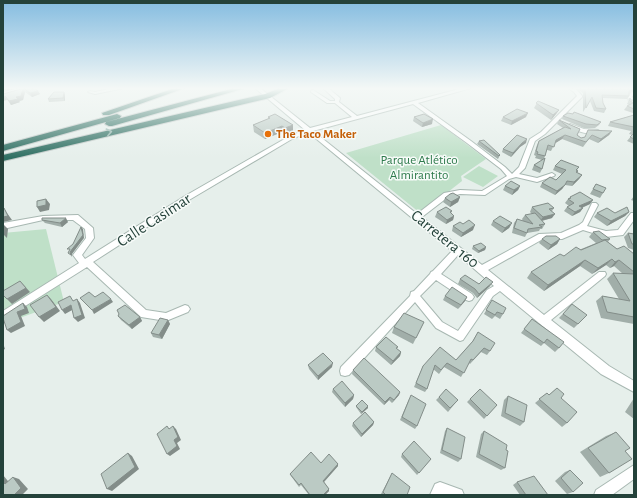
<svg xmlns="http://www.w3.org/2000/svg" width="637" height="498" font-family="'Alegreya Sans',sans-serif">
  <style>
    .green { fill: #bfe0c8 }
    .lines { fill: none; stroke-linecap: round; stroke-linejoin: round }
    .minor-casing { stroke: #a8b8b2; stroke-width: 2 }
    .highway-casing { stroke: #c2cac8; stroke-width: 2 }
    .minor { fill: #fff; fill-rule: evenodd }
    .highway { fill: #2f6f62; fill-rule: evenodd }
    .wall { fill: #a1aea9 }
    .shaded-wall { fill: #838d89 }
    .building { fill: #bbcac4; stroke: #838d89 }
    .oneway { stroke: #93b5ae }
    .food-dot { fill: #e8710a; stroke: #f7fbf9; stroke-width: 1.5 }
    .labels { text-anchor: middle; dominant-baseline: central; stroke-width: 3; stroke-linejoin: round; paint-order: stroke }
    .far-food-label { font-size: 13px; font-weight: bold; fill: #c56008; stroke: #f7fbf9; text-anchor: start }
    .far-park-label { font-size: 13px; fill: #2d7a4b; stroke: #f7fbf9 }
    .street-label { font-size: 16px; fill: #24423a; stroke: #f7fbf9 }
  </style>
  <rect width="100%" height="100%" fill="#e6efeb"/>
  <path class="green" d="M 441,125 L 486,159 L 461,176 L 462,181 L 448,192 L 442,194 L 420,213 L 346,153 Z
    M 479,166 L 498,176 L 483,187 L 463,177 Z
    M 46,229 L 64,302 L 3,324 L 3,233 Z"/>
  <g class="lines">
    <g class="minor-casing">
      <path id="minor" d="M 114,88 L 124,88 L 95,94 L 88,92 L 90,91 L 95,92 Z
        M 255,88 L 260,88 L 310,128 L 352,117 L 335,103 L 327,103 L 311,92 L 311,91 L 313,90 L 330,101 L 335,101 L 335,99 L 323,88 L 328,88 L 340,98 L 339,102 L 357,116 L 463,88 L 471,88 L 418,103 L 471,141 L 505,167 L 512,174 L 519,167 L 530,139 L 541,132 L 577,96 L 574,92 L 568,88 C 575,88 578,90 582,96 L 582,97 L 545,134 L 535,141 L 525,168 L 519,174 L 537,178 L 552,173 L 555,175 L 554,176 L 537,182 L 516,177 L 509,179 L 485,195 L 460,194 L 448,197 L 422,217 L 482,265 L 539,234 L 561,233 L 579,225 L 583,222 L 592,203 L 596,203 L 598,205 L 587,226 L 606,231 L 618,230 L 631,213 L 634,213 L 634,220 L 623,235 L 606,237 L 583,230 L 562,239 L 543,239 L 488,270 L 544,315 L 599,272 L 605,272 L 606,274 L 605,276 L 551,320 L 609,366 L 634,381 L 634,392 L 601,374 L 500,291 L 493,296 L 463,340 L 460,341 L 436,328 L 415,302 L 349,375 L 345,376 L 341,375 L 340,371 L 341,367 L 410,296 L 411,292 L 414,291 L 430,274 L 431,272 L 433,271 L 452,251 L 308,132 L 292,139 L 189,200 L 93,262 L 146,310 L 166,313 L 185,305 L 188,306 L 190,309 L 188,312 L 166,321 L 141,317 L 87,267 L 3,320 L 3,311 L 79,263 L 73,255 L 86,238 L 85,229 L 73,220 L 43,220 L 3,229 L 3,223 L 43,216 L 78,215 L 93,228 L 94,238 L 82,255 L 85,259 L 185,196 L 288,137 L 305,130 ZM 413,104 L 467,143 L 501,169 L 507,176 L 482,191 L 460,190 L 444,193 L 417,214 L 313,131 ZM 458,255 L 494,286 L 487,290 L 458,331 L 442,322 L 420,296 L 436,280 L 466,300 L 469,301 L 472,300 L 474,297 L 472,294 L 441,274 Z
        M 632,92 L 634,92 L 634,95 L 632,96 L 634,103 L 629,102 L 628,96 Z
        M 570,124 L 584,129 L 598,130 L 601,132 C 592,137 577,131 568,127 L 567,126 Z
        M 634,465 L 634,479 L 612,495 L 594,495 L 596,490 Z
        M 440,482 L 462,490 L 464,495 L 430,495 L 435,484 Z"/>
    </g>
    <g class="highway-casing">
      <path id="highway" d="M 175,88 L 185,88 L 109,115 L 103,115 L 102,113 Z
        M 235,88 L 246,88 L 112,126 L 109,126 L 105,124 L 106,122 Z
        M 280,88 L 289,88 L 270,98 L 3,161 L 3,155 L 265,94 Z
        M 117,114 L 121,116 L 120,118 L 3,151 L 3,145 Z"/>
    </g>
    <use href="#minor" class="minor"/>
    <use href="#highway" class="highway"/>
  </g>
  <path class="wall" d="M 22,88 L 36,88 L 35,89 L 38,91 L 40,94 L 32,97 L 25,92 L 23,100 L 19,101 L 20,102 L 11,105 L 3,94 L 21,89 Z
    M 576,88 L 634,88 L 634,90 L 631,91 L 629,93 L 629,96 L 627,99 L 603,98 L 603,103 L 606,109 L 604,113 L 594,111 L 590,101 L 583,112 L 583,93 Z
    M 64,92 L 65,95 L 65,101 L 49,102 L 48,99 Z
    M 630,98 L 631,100 L 634,100 L 634,113 L 633,113 L 624,110 L 627,106 L 629,105 L 627,104 Z
    M 538,101 L 559,110 L 556,114 L 551,120 L 534,108 Z
    M 573,114 L 601,122 L 599,125 L 595,128 L 584,128 L 562,119 L 563,116 Z
    M 634,115 L 634,144 L 627,141 L 632,135 L 629,134 L 631,131 L 608,126 L 610,122 Z
    M 268,117 L 293,131 L 286,134 L 282,132 L 265,139 L 254,132 L 253,125 L 268,119 Z
    M 414,117 L 432,124 L 422,127 L 413,121 Z
    M 503,117 L 526,117 L 511,125 L 501,121 Z
    M 559,120 L 580,129 L 577,135 L 581,138 L 585,137 L 612,131 L 609,135 L 598,143 L 589,139 L 583,147 L 562,139 L 555,143 L 551,151 L 547,150 L 544,158 L 542,169 L 540,173 L 532,170 L 534,165 L 542,160 L 535,158 L 536,156 L 534,155 L 537,145 L 539,141 L 563,128 L 557,124 Z
    M 479,141 L 500,155 L 498,159 L 477,144 Z
    M 526,143 L 520,147 L 511,157 L 502,152 L 503,149 Z
    M 555,166 L 579,167 L 577,170 L 578,171 L 577,173 L 582,175 L 579,179 L 572,186 L 565,185 L 562,189 L 555,195 L 540,187 L 542,183 L 556,180 L 562,174 L 553,170 Z
    M 596,184 L 603,193 L 600,198 L 590,194 Z
    M 505,186 L 520,186 L 518,190 L 512,195 L 503,190 Z
    M 634,196 L 634,201 L 631,200 Z
    M 460,197 L 458,202 L 450,207 L 443,202 L 445,198 Z
    M 570,197 L 590,204 L 582,208 L 583,208 L 580,212 L 572,216 L 564,211 L 567,207 L 569,206 L 565,203 L 568,199 Z
    M 532,207 L 554,208 L 552,211 L 552,218 L 542,221 L 545,224 L 542,229 L 540,229 L 539,231 L 527,233 L 525,237 L 512,233 L 514,223 L 517,219 L 523,221 L 522,219 L 525,215 L 532,214 L 530,212 Z
    M 452,211 L 451,213 L 454,216 L 453,220 L 446,224 L 435,217 L 437,212 Z
    M 629,212 L 625,216 L 607,226 L 594,217 L 597,213 L 615,213 Z
    M 42,220 L 68,222 L 62,227 L 45,223 Z
    M 493,221 L 512,223 L 509,228 L 502,233 L 491,225 Z
    M 463,224 L 473,230 L 461,237 L 452,231 L 453,226 Z
    M 593,232 L 610,239 L 608,242 L 617,249 L 634,254 L 634,324 L 601,318 L 596,301 L 602,296 L 619,299 L 607,279 L 613,273 L 623,274 L 614,266 L 610,268 L 606,265 L 592,274 L 580,266 L 544,291 L 527,278 L 531,272 L 564,256 L 596,243 L 589,237 Z
    M 628,233 L 634,234 L 634,250 L 628,248 L 624,237 Z
    M 542,239 L 560,239 L 557,244 L 548,250 L 539,243 Z
    M 473,246 L 486,247 L 485,250 L 478,253 L 472,249 Z
    M 460,279 L 479,284 L 490,286 L 477,298 L 473,293 L 458,284 Z
    M 445,296 L 467,297 L 465,301 L 458,309 L 443,300 Z
    M 492,300 L 503,314 L 500,319 L 495,316 L 492,319 L 484,314 Z
    M 572,304 L 578,324 L 574,328 L 559,318 Z
    M 119,314 L 140,317 L 142,321 L 132,329 L 121,320 L 118,316 Z
    M 532,319 L 559,348 L 555,352 L 544,343 L 541,346 L 521,333 Z
    M 168,320 L 170,324 L 162,339 L 153,337 L 151,333 Z
    M 424,322 L 413,344 L 392,333 L 394,327 Z
    M 478,332 L 490,351 L 487,355 L 481,352 L 470,364 L 469,363 L 461,377 L 444,367 L 439,374 L 433,369 L 427,389 L 425,392 L 414,387 L 423,366 L 456,360 L 472,342 Z
    M 376,347 L 397,349 L 401,352 L 400,356 L 391,365 L 375,351 Z
    M 308,365 L 332,367 L 318,380 L 309,369 Z
    M 353,370 L 400,392 L 399,395 L 392,403 L 389,400 L 384,405 L 352,374 Z
    M 557,388 L 561,398 L 567,423 L 562,427 L 535,403 L 547,393 L 549,395 Z
    M 333,389 L 354,395 L 353,399 L 345,407 L 332,392 Z
    M 508,396 L 524,422 L 520,426 L 501,416 L 504,400 Z
    M 439,397 L 458,400 L 448,412 L 436,400 Z
    M 634,398 L 634,419 L 625,412 Z
    M 409,399 L 417,426 L 415,429 L 400,420 Z
    M 470,399 L 497,405 L 484,419 L 467,402 Z
    M 356,406 L 368,406 L 368,408 L 361,414 L 356,407 Z
    M 374,422 L 373,425 L 361,437 L 352,426 L 353,423 Z
    M 447,428 L 461,459 L 458,462 L 440,453 L 445,431 Z
    M 484,431 L 506,450 L 505,468 L 501,470 L 476,457 L 481,434 Z
    M 616,432 L 625,451 L 609,473 L 600,477 L 580,452 L 606,436 Z
    M 402,454 L 431,459 L 417,475 L 401,457 Z
    M 321,463 L 338,466 L 324,482 L 329,489 L 329,491 L 325,495 L 309,495 L 301,485 L 299,487 L 291,476 L 290,474 Z
    M 570,470 L 573,492 L 567,494 L 555,481 L 565,472 Z
    M 392,473 L 407,495 L 382,495 L 381,494 Z
    M 517,482 L 548,495 L 520,495 L 513,485 Z"/>
  <path class="shaded-wall" d="M 3,88 L 20,88 L 3,92 Z
    M 23,88 L 25,92 L 23,100 L 19,101 L 20,102 L 11,105 L 9,101 L 16,97 Z
    M 632,88 L 634,88 L 634,90 L 631,91 L 627,95 Z
    M 38,91 L 40,94 L 32,97 L 30,93 Z
    M 64,92 L 65,95 L 65,101 L 63,98 Z
    M 5,96 L 7,100 L 3,101 L 3,97 Z
    M 559,110 L 556,114 L 551,120 L 553,115 Z
    M 528,113 L 526,117 L 511,125 L 512,121 Z
    M 433,119 L 432,124 L 422,127 L 423,123 Z
    M 293,125 L 293,131 L 286,134 L 285,128 Z
    M 282,126 L 282,132 L 265,139 L 265,133 Z
    M 612,131 L 609,135 L 598,143 L 601,139 Z
    M 565,135 L 562,139 L 554,144 L 556,140 Z
    M 527,139 L 526,143 L 520,147 L 511,157 L 513,153 L 522,143 Z
    M 582,175 L 579,179 L 572,186 L 574,182 Z
    M 565,185 L 562,189 L 555,195 L 557,191 Z
    M 520,186 L 518,190 L 512,195 L 514,190 Z
    M 460,197 L 458,202 L 450,207 L 451,202 Z
    M 46,199 L 50,204 L 49,210 L 40,212 L 37,207 Z
    M 593,200 L 590,204 L 576,210 L 579,206 Z
    M 4,208 L 7,213 L 12,220 L 3,222 Z
    M 583,208 L 580,212 L 572,216 L 575,212 Z
    M 629,212 L 625,216 L 607,226 L 611,221 Z
    M 555,214 L 552,218 L 540,221 L 543,217 Z
    M 454,216 L 453,220 L 446,224 L 447,220 Z
    M 66,218 L 68,222 L 62,227 L 60,223 Z
    M 512,223 L 509,228 L 502,233 L 505,228 Z
    M 4,225 L 8,229 L 7,238 L 4,235 L 3,236 Z
    M 475,225 L 473,230 L 461,237 L 463,233 Z
    M 81,227 L 83,229 L 84,238 L 72,254 L 72,257 L 71,255 L 70,252 Z
    M 560,239 L 557,244 L 548,250 L 551,245 Z
    M 486,247 L 485,250 L 478,253 L 479,251 Z
    M 612,259 L 606,265 L 592,274 L 598,268 Z
    M 585,260 L 580,266 L 544,291 L 548,285 Z
    M 619,260 L 614,266 L 610,268 L 615,262 Z
    M 20,281 L 30,292 L 12,304 L 7,299 Z
    M 493,282 L 490,286 L 477,298 L 479,294 Z
    M 47,295 L 51,299 L 60,311 L 44,322 L 39,317 Z
    M 467,297 L 465,301 L 458,309 Z
    M 77,299 L 80,303 L 85,318 L 78,322 L 74,318 Z
    M 111,299 L 113,302 L 94,314 L 92,310 Z
    M 23,303 L 27,307 L 29,313 L 21,316 L 25,326 L 11,333 L 7,330 Z
    M 71,305 L 74,309 L 65,314 L 62,310 Z
    M 140,317 L 142,321 L 132,329 L 129,325 Z
    M 168,320 L 170,324 L 162,339 L 159,335 Z
    M 3,343 L 5,349 L 3,350 Z
    M 401,352 L 400,356 L 391,365 L 393,361 Z
    M 333,363 L 332,367 L 318,380 L 318,376 Z
    M 400,392 L 399,395 L 392,403 L 394,400 Z
    M 354,395 L 353,399 L 345,407 L 345,403 Z
    M 390,397 L 389,400 L 384,405 L 385,402 Z
    M 368,406 L 368,408 L 361,414 L 362,412 Z
    M 374,422 L 373,425 L 361,437 L 362,434 Z
    M 173,426 L 176,429 L 181,440 L 177,443 L 180,449 L 170,456 L 167,454 L 174,440 Z
    M 128,453 L 132,456 L 139,469 L 112,491 L 107,489 Z
    M 338,464 L 338,466 L 323,483 L 323,481 Z
    M 3,475 L 12,486 L 5,484 L 3,482 Z
    M 13,477 L 19,479 L 28,489 L 22,495 L 14,495 Z
    M 329,489 L 329,491 L 325,495 L 323,495 Z"/>
  <path class="building" d="M 22,88 L 34,88 L 38,91 L 30,93 L 23,88 L 21,96 L 16,97 L 18,99 L 9,101 L 5,96 L 3,97 L 3,94 L 21,89 Z
    M 584,88 L 632,88 L 629,91 L 629,96 L 602,95 L 603,103 L 606,109 L 596,108 L 592,97 L 586,108 L 585,89 Z
    M 54,92 L 64,92 L 63,98 L 48,99 Z
    M 630,98 L 631,100 L 634,100 L 634,109 L 627,106 L 633,103 L 629,100 Z
    M 538,101 L 559,110 L 553,115 L 536,103 Z
    M 517,109 L 528,113 L 512,121 L 503,117 Z
    M 574,112 L 601,122 L 597,125 L 586,124 L 563,116 L 568,113 L 573,114 Z
    M 275,114 L 293,125 L 285,128 L 282,126 L 265,133 L 253,125 L 270,118 L 268,117 Z
    M 424,114 L 433,119 L 423,123 L 414,117 Z
    M 634,115 L 634,127 L 610,122 Z
    M 559,120 L 580,129 L 577,135 L 581,138 L 585,137 L 588,130 L 612,131 L 601,139 L 592,135 L 586,142 L 565,135 L 556,140 L 554,147 L 548,145 L 545,156 L 537,154 L 538,152 L 536,151 L 539,141 L 565,127 L 571,129 Z
    M 634,133 L 634,139 L 630,137 Z
    M 517,135 L 527,139 L 522,143 L 513,153 L 503,149 Z
    M 484,140 L 500,155 L 499,156 L 479,141 Z
    M 545,158 L 542,169 L 534,165 Z
    M 561,160 L 579,167 L 576,170 L 578,171 L 576,172 L 582,175 L 574,182 L 567,181 L 565,185 L 557,191 L 542,183 L 550,177 L 556,180 L 566,170 L 555,166 Z
    M 511,181 L 520,186 L 514,190 L 505,186 Z
    M 596,184 L 606,188 L 603,193 L 593,189 Z
    M 580,192 L 593,200 L 579,206 L 583,208 L 575,212 L 567,207 L 574,203 L 568,199 L 571,198 L 570,197 Z
    M 453,193 L 460,197 L 451,202 L 445,198 L 450,194 Z
    M 46,199 L 46,205 L 37,207 L 37,201 Z
    M 548,203 L 554,208 L 549,209 L 555,214 L 543,217 L 532,207 Z
    M 446,207 L 452,211 L 450,212 L 454,216 L 447,220 L 437,212 Z
    M 627,207 L 629,212 L 611,221 L 597,213 L 607,208 L 615,213 Z
    M 3,208 L 4,208 L 8,216 L 3,217 Z
    M 535,213 L 545,224 L 539,225 L 542,227 L 528,229 L 527,233 L 514,228 L 517,219 L 533,224 L 525,215 Z
    M 500,216 L 512,223 L 505,228 L 493,221 Z
    M 42,218 L 66,218 L 60,223 L 42,220 Z
    M 469,220 L 475,225 L 463,233 L 453,226 L 460,222 L 463,224 Z
    M 81,227 L 83,235 L 70,252 L 71,255 L 68,253 L 70,249 L 67,249 L 73,244 Z
    M 599,231 L 610,239 L 602,240 L 593,232 Z
    M 628,233 L 634,234 L 634,244 L 632,244 Z
    M 546,236 L 556,236 L 560,239 L 551,245 L 542,239 Z
    M 605,240 L 617,249 L 624,246 L 634,254 L 634,272 L 619,260 L 615,262 L 612,259 L 598,268 L 585,260 L 548,285 L 531,272 L 560,254 L 564,256 L 576,247 L 581,250 Z
    M 481,243 L 486,247 L 479,251 L 473,246 Z
    M 613,273 L 634,274 L 634,317 L 607,312 L 602,296 L 630,301 Z
    M 465,275 L 479,284 L 486,277 L 493,282 L 479,294 L 475,289 L 460,279 Z
    M 20,281 L 26,288 L 7,299 L 3,295 L 3,291 Z
    M 452,287 L 467,297 L 461,305 L 445,296 Z
    M 89,292 L 95,297 L 103,292 L 111,299 L 92,310 L 80,298 Z
    M 47,295 L 56,307 L 39,317 L 30,305 Z
    M 70,296 L 73,301 L 77,299 L 82,315 L 74,318 L 71,305 L 62,310 L 58,302 Z
    M 492,300 L 506,308 L 503,314 L 497,312 L 495,315 L 486,310 Z
    M 23,303 L 25,309 L 17,312 L 21,322 L 7,330 L 3,318 L 3,316 Z
    M 572,304 L 587,315 L 578,324 L 563,314 Z
    M 125,305 L 140,317 L 129,325 L 118,316 L 119,314 L 117,310 Z
    M 404,313 L 424,322 L 416,338 L 394,327 Z
    M 160,318 L 168,320 L 159,335 L 151,333 Z
    M 532,319 L 564,342 L 559,348 L 547,339 L 544,343 L 524,329 Z
    M 478,332 L 495,343 L 490,351 L 484,348 L 473,360 L 471,359 L 464,373 L 447,363 L 441,370 L 435,365 L 427,389 L 416,383 L 423,366 L 440,347 L 456,360 L 473,341 Z
    M 386,337 L 398,347 L 396,348 L 401,352 L 393,361 L 376,347 Z
    M 323,353 L 333,363 L 318,376 L 308,365 Z
    M 364,358 L 400,392 L 394,400 L 390,397 L 385,402 L 353,370 Z
    M 342,381 L 354,395 L 345,403 L 333,389 Z
    M 557,388 L 564,394 L 561,398 L 577,412 L 567,423 L 539,399 L 547,393 L 549,395 Z
    M 446,389 L 458,400 L 450,408 L 439,397 Z
    M 480,389 L 497,405 L 487,416 L 470,399 Z
    M 411,395 L 426,404 L 417,426 L 402,417 Z
    M 508,396 L 527,405 L 524,422 L 505,413 Z
    M 362,400 L 368,406 L 362,412 L 356,406 Z
    M 365,412 L 374,422 L 362,434 L 353,423 Z
    M 167,426 L 169,429 L 173,426 L 178,437 L 174,440 L 177,446 L 167,454 L 157,434 Z
    M 447,428 L 465,437 L 461,459 L 442,450 Z
    M 484,431 L 507,445 L 506,450 L 508,451 L 505,468 L 479,454 Z
    M 616,432 L 630,448 L 625,451 L 632,459 L 609,473 L 588,448 Z
    M 414,441 L 431,459 L 419,473 L 402,454 Z
    M 311,452 L 321,463 L 329,454 L 338,464 L 323,481 L 329,489 L 323,495 L 310,495 L 301,483 L 299,485 L 290,474 Z
    M 128,453 L 135,467 L 107,489 L 101,474 Z
    M 570,470 L 583,483 L 573,492 L 561,478 Z
    M 392,473 L 410,487 L 407,495 L 386,495 L 383,492 Z
    M 534,476 L 548,495 L 526,495 L 517,482 Z
    M 13,477 L 21,488 L 14,495 L 3,495 L 3,482 L 5,484 Z"/>
  <defs><path id="oneway-chevron" d="M-2-3.5L2.5 0L-2 3.5" fill="none" stroke-width="1.6" stroke-linecap="round" stroke-linejoin="round"/></defs>
  <use class="oneway" href="#oneway-chevron" transform="translate(109 132) rotate(-13)"/>
  <linearGradient id="sky" x2="0" y2="1"><stop stop-color="#84bce0"/><stop offset="0.56" stop-color="#f4f8f6"/><stop offset="1" stop-color="#f4f8f6" stop-opacity="0"/></linearGradient>
  <rect width="637" height="158" fill="url(#sky)"/>
  <circle class="food-dot" cx="268" cy="134" r="4"/>
  <g class="labels">
    <g class="far-food-label">
      <text x="276" y="134">The Taco Maker</text>
    </g>
    <g class="far-park-label">
      <text x="419" y="160">Parque Atlético<tspan x="419" dy="15">Almirantito</tspan></text>
    </g>
    <g class="street-label">
      <text transform="translate(154 220) rotate(-33)">Calle Casimar</text>
      <text transform="translate(445 239) rotate(39)">Carretera 160</text>
    </g>
  </g>
  <rect width="637" height="498" fill="none" stroke="#24423a" stroke-width="8"/>
</svg>
